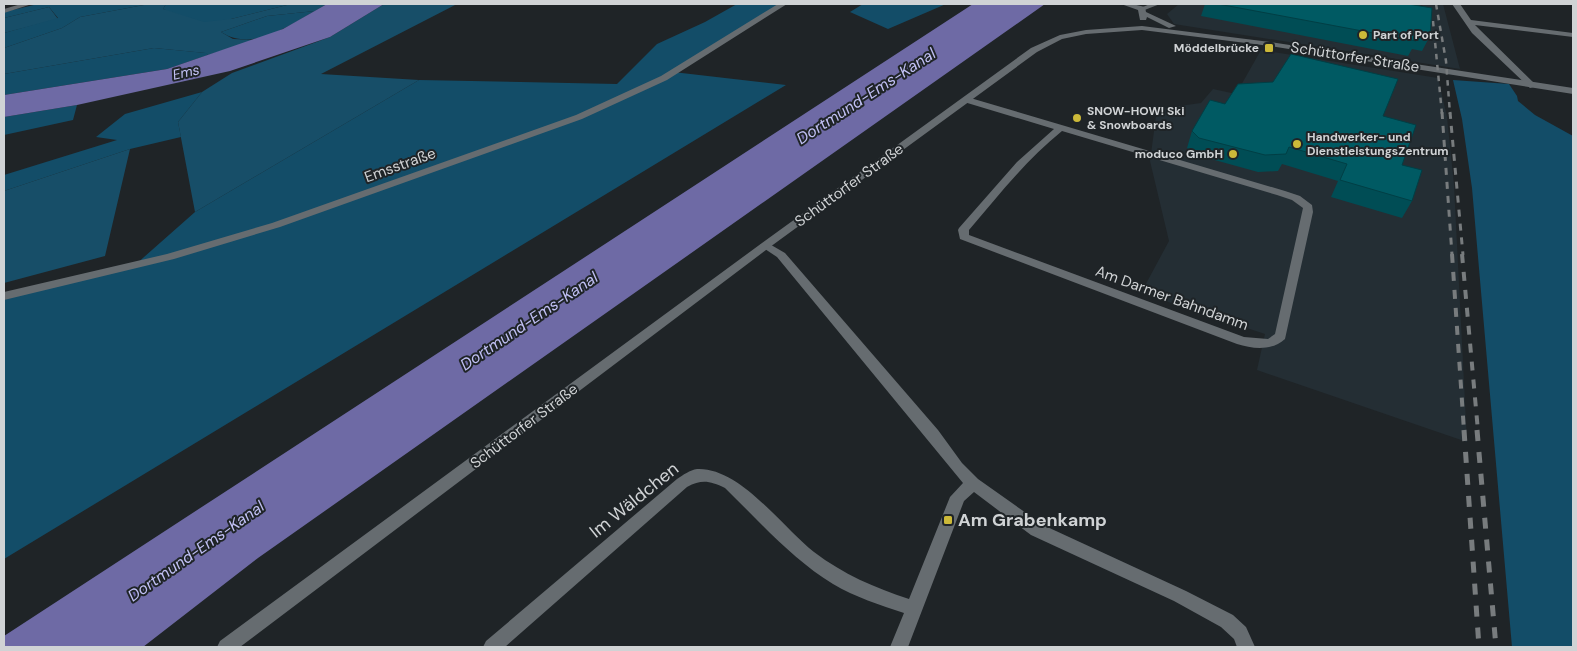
<svg xmlns="http://www.w3.org/2000/svg" width="1577" height="651" font-family="'DM Sans',sans-serif">
  <style>
    .built { fill: #242e34 }
    .green { fill: #174e68 }
    .forest { fill: #134d68 }
    .water { fill: #6e6aa5 }
    .lines { fill: none; stroke-linecap: round; stroke-linejoin: round }
    .street { fill: #666c70; fill-rule: evenodd }
    .secondary { fill: #666c70; fill-rule: evenodd }
    .rail-far3 { stroke: #787c7e; stroke-width: 2.5; stroke-dasharray: 5.5 5.5; stroke-linecap: butt }
    .rail-far2 { stroke: #787c7e; stroke-width: 3; stroke-dasharray: 7 7; stroke-linecap: butt }
    .rail-far1 { stroke: #787c7e; stroke-width: 4; stroke-dasharray: 9 9; stroke-linecap: butt }
    .rail { stroke: #787c7e; stroke-width: 5; stroke-dasharray: 11 11; stroke-linecap: butt }
    .wall { fill: #004d55 }
    .building { fill: #005a63; stroke: #003f45 }
    .poi-dot { fill: #ccb939; stroke: #1f2427; stroke-width: 2 }
    .labels { text-anchor: middle; dominant-baseline: central; stroke-width: 4; stroke-linejoin: round; paint-order: stroke }
    .far-poi-label { font-size: 12px; font-weight: bold; fill: #d0d3d5; stroke: #1f2427; text-anchor: start }
    .far-water-label { font-size: 14px; font-style: italic; fill: #c1c0f4; stroke: #1f2427 }
    .street-label { font-size: 15px; fill: #d0d3d5; stroke: #1f2427 }
    .water-label { font-size: 16px; font-style: italic; fill: #c1c0f4; stroke: #1f2427 }
    .near-street-label { font-size: 18px; fill: #d0d3d5; stroke: #1f2427 }
    .near-poi-label { font-size: 18px; font-weight: bold; fill: #d0d3d5; stroke: #1f2427; text-anchor: start }
  </style>
  <rect width="100%" height="100%" fill="#1f2427"/>
  <path class="built" d="M 1179,4 L 1414,4 L 1418,20 L 1425,21 L 1422,4 L 1443,4 L 1460,69 L 1174,24 L 1167,14 Z
    M 1261,50 L 1438,78 L 1447,117 L 1454,185 L 1467,442 L 1257,370 L 1265,334 L 1141,293 L 1169,241 L 1150,161 L 1157,109 L 1201,103 L 1213,89 L 1236,94 Z"/>
  <path class="green" d="M 149,4 L 166,4 L 163,9 L 231,19 L 291,4 L 327,4 L 315,11 L 267,16 L 221,32 L 233,39 L 257,40 L 208,55 L 205,53 L 154,48 L 4,74 L 4,48 L 62,28 L 80,17 Z
    M 384,4 L 457,4 L 321,74 L 419,80 L 195,212 L 178,122 L 202,92 L 232,73 L 330,37 Z
    M 49,7 L 58,19 L 4,33 L 4,18 Z
    M 130,149 L 105,256 L 4,283 L 4,191 Z"/>
  <path class="forest" d="M 38,4 L 149,4 L 80,17 L 62,28 L 4,48 L 4,33 L 58,18 L 49,7 L 4,18 L 4,12 Z
    M 166,4 L 291,4 L 231,19 L 204,22 L 163,9 Z
    M 737,4 L 780,4 L 673,72 L 786,85 L 4,559 L 4,299 L 135,265 L 195,212 L 419,80 L 617,84 L 657,44 L 705,22 Z
    M 863,4 L 946,4 L 888,29 L 850,12 Z
    M 315,11 C 286,27 253,52 221,32 L 267,16 Z
    M 154,48 L 206,53 L 208,55 L 167,69 L 4,95 L 4,74 Z
    M 1453,80 L 1509,84 L 1517,96 L 1518,101 L 1535,115 L 1573,136 L 1573,647 L 1512,647 L 1472,188 L 1462,119 Z
    M 202,92 L 178,122 L 181,137 L 130,149 L 4,191 L 4,175 L 117,140 L 96,137 L 125,114 Z
    M 77,105 L 73,120 L 4,135 L 4,117 Z"/>
  <path class="water" d="M 327,4 L 384,4 L 330,37 L 230,71 L 77,105 L 4,117 L 4,95 L 167,69 L 283,29 Z
    M 973,4 L 1045,4 L 258,558 L 143,647 L 4,647 L 4,636 Z"/>
  <g class="lines">
    <path class="street" d="M 21,4 L 32,4 L 4,13 L 4,9 Z
      M 778,4 L 787,4 L 667,80 L 582,119 L 280,227 L 174,259 L 4,300 L 4,292 L 167,254 L 272,223 L 576,115 L 661,76 Z
      M 1150,4 L 1160,4 L 1142,11 L 1138,9 Z
      M 1452,4 L 1460,4 L 1471,20 L 1573,33 L 1573,37 L 1475,25 L 1537,86 L 1530,88 L 1472,33 Z
      M 967,97 L 1285,191 L 1300,196 L 1312,205 L 1313,212 L 1285,339 C 1272,351 1253,349 1237,344 L 960,239 L 958,230 L 959,228 L 1017,162 L 1054,129 L 964,102 L 963,100 ZM 1062,131 L 1277,195 L 1292,200 L 1303,208 L 1275,334 L 1268,339 L 1244,337 L 969,235 L 969,230 C 998,196 1026,160 1062,131 Z
      M 766,242 L 785,253 L 938,430 L 962,463 L 978,479 L 1043,525 L 1186,591 L 1233,615 L 1246,627 L 1255,647 L 1237,647 L 1234,639 L 1221,627 L 1174,601 L 1031,535 L 974,492 L 964,501 L 908,647 L 890,647 L 904,613 C 880,605 855,597 833,584 C 792,559 759,521 725,488 C 710,481 702,479 687,487 L 505,647 L 483,647 L 486,641 L 677,479 C 683,475 690,470 697,469 C 740,467 782,527 814,552 C 843,574 875,588 909,599 L 950,497 L 963,483 L 777,257 L 762,247 L 760,245 Z"/>
    <path class="secondary" d="M 1121,4 L 1132,4 L 1145,7 L 1146,12 L 1176,26 L 1169,28 L 1147,17 L 1146,20 L 1140,20 L 1138,10 Z
      M 1142,26 L 1270,42 L 1573,88 L 1573,94 L 1270,46 L 1142,30 L 1086,34 L 1062,39 L 1037,52 L 770,247 L 240,647 L 217,647 L 220,641 L 762,243 L 1031,48 L 1060,35 L 1086,30 Z"/>
    <path class="rail-far3" d="M 1436,4 L 1446,61 L 1450,114
      M 1433,21 L 1442,114"/>
    <path class="rail-far2" d="M 1442,112 L 1452,255
      M 1450,112 L 1463,255"/>
    <path class="rail-far1" d="M 1452,254 L 1464,431
      M 1462,254 L 1478,431"/>
    <path class="rail" d="M 1464,430 L 1479,647
      M 1477,430 L 1496,647"/>
  </g>
  <path class="wall" d="M 1205,4 L 1408,4 L 1430,36 L 1422,51 L 1412,49 L 1408,56 L 1201,16 Z
    M 1225,104 L 1383,116 L 1402,165 L 1412,201 L 1402,218 L 1331,197 L 1338,181 L 1282,164 L 1278,171 L 1258,172 L 1193,154 L 1187,148 L 1192,131 Z"/>
  <path class="building" d="M 1218,4 L 1408,4 L 1432,8 L 1430,36 L 1417,33 L 1416,41 Z
    M 1291,54 L 1398,79 L 1383,116 L 1416,125 L 1402,165 L 1422,170 L 1412,201 L 1340,180 L 1347,164 L 1289,147 L 1286,154 L 1265,155 L 1199,138 L 1192,131 L 1210,100 L 1225,104 L 1238,84 L 1273,82 Z"/>
  <g class="poi-dot">
    <circle cx="1363" cy="35" r="5"/>
    <rect x="1264" y="43" width="10" height="10" rx="2.5"/>
    <circle cx="1077" cy="118" r="5"/>
    <circle cx="1297" cy="144" r="5"/>
    <circle cx="1233" cy="154" r="5"/>
    <rect x="943" y="515" width="10" height="10" rx="2.5"/>
  </g>
  <g class="labels">
    <g class="far-poi-label">
      <text x="1373" y="35">Part of Port</text>
      <text x="1259" y="48" text-anchor="end">Möddelbrücke</text>
      <text x="1087" y="111">SNOW-HOW! Ski<tspan x="1087" dy="14">&amp; Snowboards</tspan></text>
      <text x="1307" y="137">Handwerker- und<tspan x="1307" dy="14">DienstleistungsZentrum</tspan></text>
      <text x="1223" y="154" text-anchor="end">moduco GmbH</text>
    </g>
    <g class="far-water-label">
      <text transform="translate(186 72) rotate(-12)">Ems</text>
    </g>
    <g class="street-label">
      <text transform="translate(1355 57) rotate(9)">Schüttorfer Straße</text>
      <text transform="translate(400 165) rotate(-20)">Emsstraße</text>
      <text transform="translate(849 185) rotate(-36)">Schüttorfer Straße</text>
      <text transform="translate(1172 298) rotate(20)">Am Darmer Bahndamm</text>
      <text transform="translate(524 426) rotate(-37)">Schüttorfer Straße</text>
    </g>
    <g class="water-label">
      <text transform="translate(866 96) rotate(-33)">Dortmund-Ems-Kanal</text>
      <text transform="translate(529 321) rotate(-34)">Dortmund-Ems-Kanal</text>
      <text transform="translate(196 551) rotate(-35)">Dortmund-Ems-Kanal</text>
    </g>
    <g class="near-street-label">
      <text transform="translate(634 500) rotate(-39)">Im Wäldchen</text>
    </g>
    <g class="near-poi-label">
      <text x="958" y="520">Am Grabenkamp</text>
    </g>
  </g>
  <rect width="1577" height="651" fill="none" stroke="#d0d3d5" stroke-width="10"/>
</svg>
